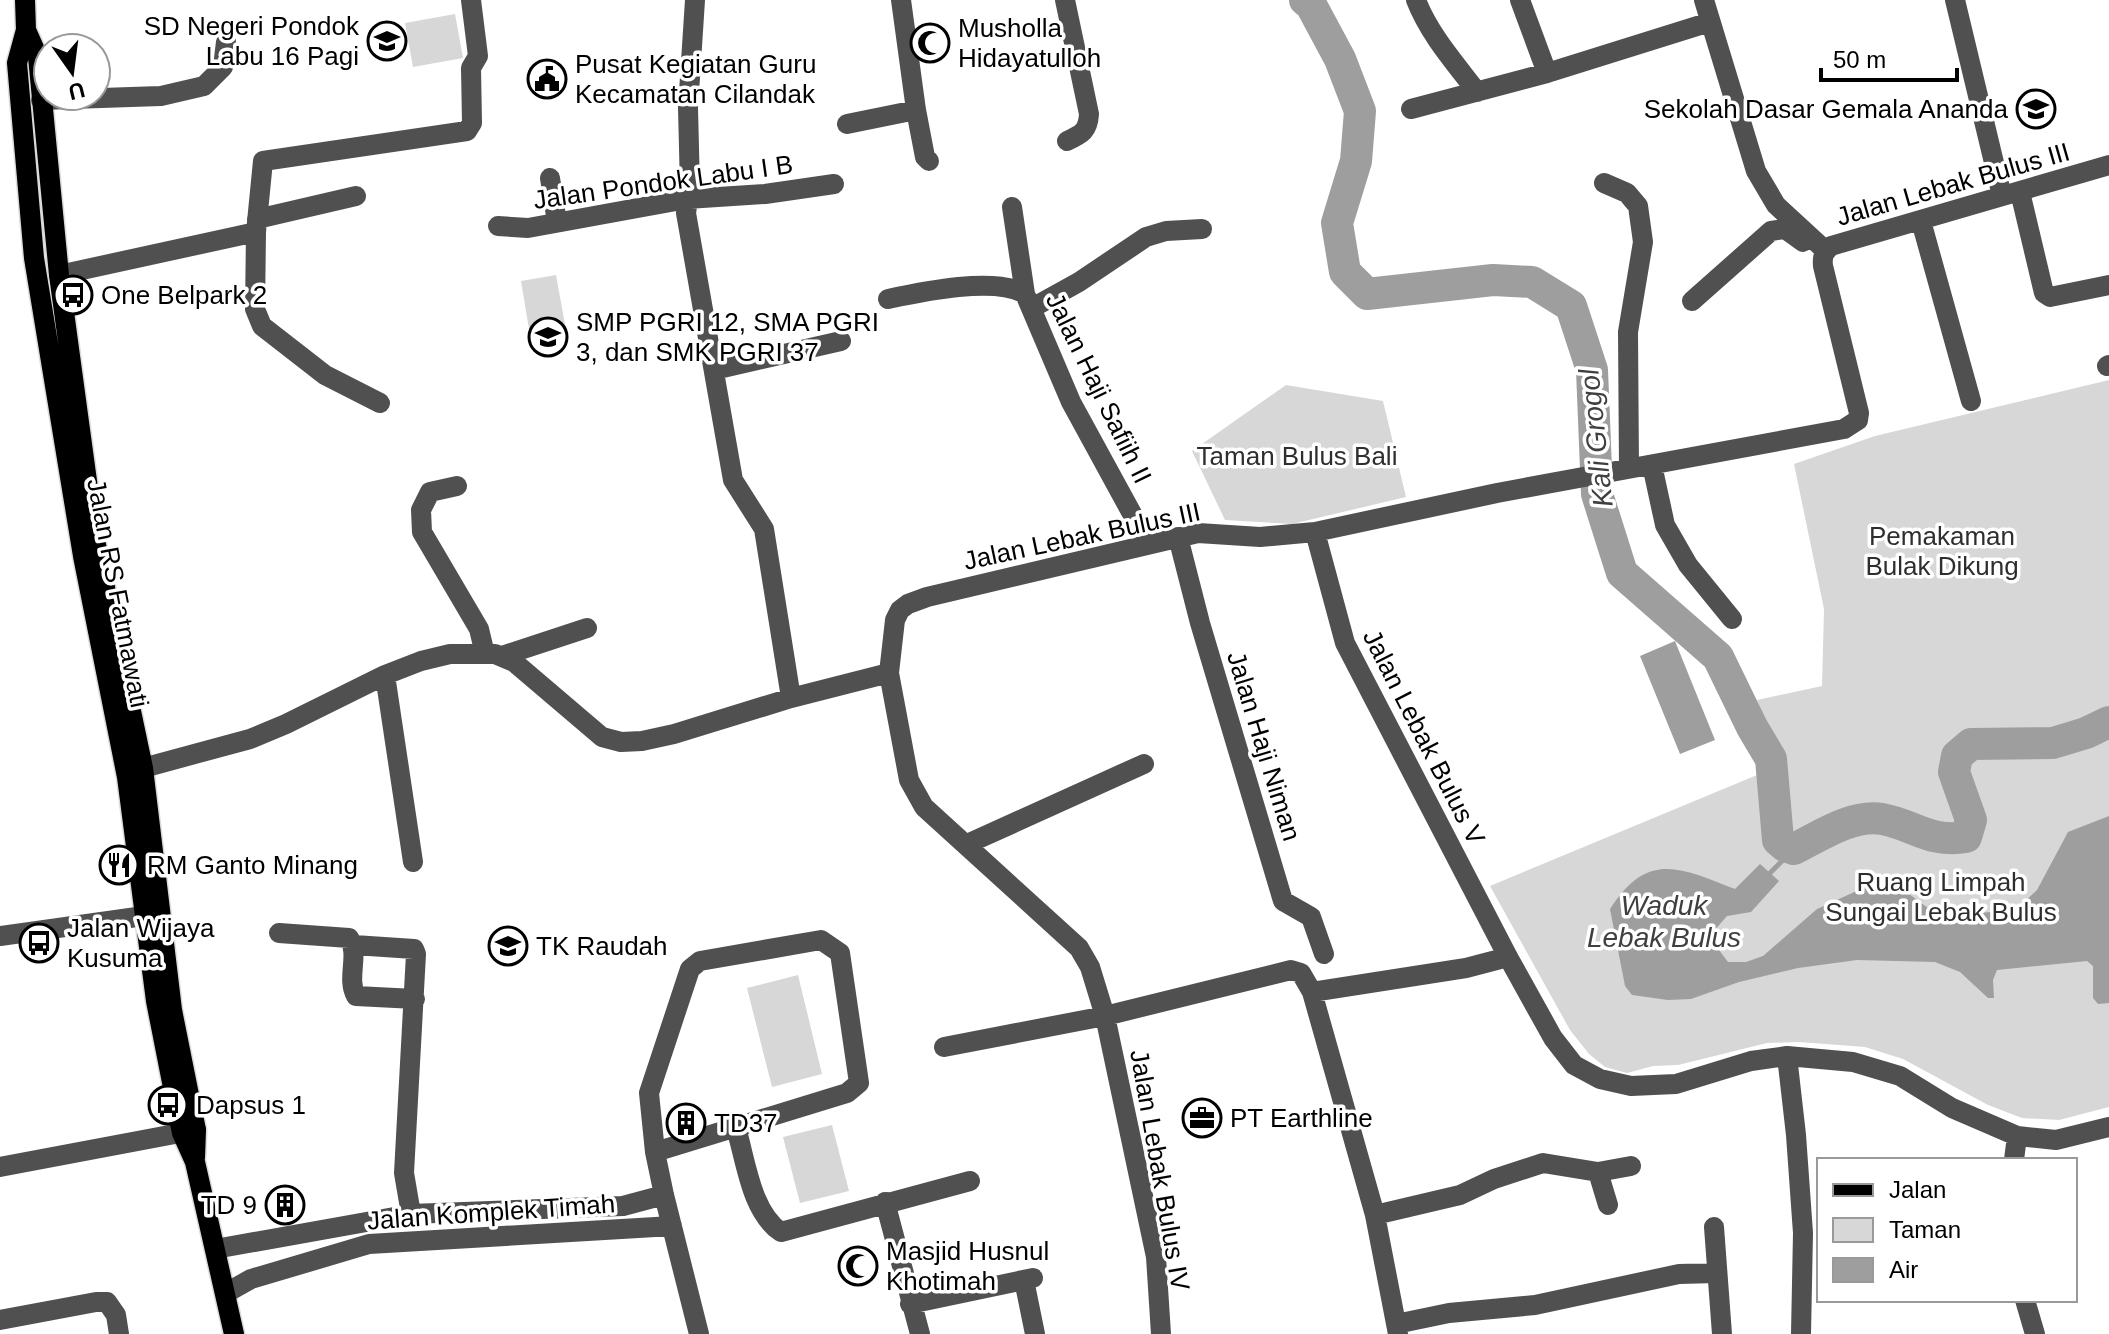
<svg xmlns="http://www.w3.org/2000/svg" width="2109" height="1334" font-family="Helvetica,sans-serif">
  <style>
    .green { fill: #d7d7d7 }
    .water { fill: #9e9e9e }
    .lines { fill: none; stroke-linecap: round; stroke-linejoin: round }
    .stream { stroke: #9e9e9e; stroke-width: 5 }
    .river { stroke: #9e9e9e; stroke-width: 32 }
    .major-casing { stroke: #dbdbdb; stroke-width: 23 }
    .minor { stroke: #505050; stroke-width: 20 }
    .major { stroke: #000; stroke-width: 20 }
    .labels { text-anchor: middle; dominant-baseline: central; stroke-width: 7; stroke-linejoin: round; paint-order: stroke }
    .poi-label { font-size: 26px; fill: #000; stroke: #fff; text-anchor: start }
    .street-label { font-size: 26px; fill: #000; stroke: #fff }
    .park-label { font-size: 26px; fill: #2e2e2e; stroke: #fff }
    .water-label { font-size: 28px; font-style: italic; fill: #3f3f3f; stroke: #fff }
  </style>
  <rect width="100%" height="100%" fill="#fff"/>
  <path class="green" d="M 455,14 L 463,58 L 413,67 L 405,23 Z
    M 556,275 L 568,341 L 532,347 L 521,281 Z
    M 2109,380 L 2109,1107 L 2059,1120 L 2022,1118 L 1988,1105 L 1903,1059 L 1865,1047 L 1799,1042 L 1767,1043 L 1678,1065 L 1653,1066 L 1627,1073 L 1605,1067 L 1589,1054 L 1570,1030 L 1490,886 L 1781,765 L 1757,700 L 1822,686 L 1824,609 L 1794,464 L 1875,436 Z
    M 1286,385 L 1383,401 L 1406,497 L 1292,524 L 1225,520 L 1192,451 Z
    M 798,975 L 822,1074 L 772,1087 L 747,988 Z
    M 832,1125 L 849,1191 L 800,1203 L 783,1137 Z"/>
  <path class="water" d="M 1675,641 L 1715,740 L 1680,754 L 1640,656 Z
    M 2109,816 L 2109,1003 L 2098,1004 L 2093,998 L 2093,966 L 2087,961 L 1997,970 L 1993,980 L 1994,998 L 1988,998 L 1960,972 L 1935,962 L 1857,960 L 1798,968 L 1739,982 L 1691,999 L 1668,1000 L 1632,995 L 1625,986 L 1610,909 C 1648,850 1680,868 1735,889 L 1760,864 L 1779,881 L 1751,912 L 1727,916 L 1714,931 L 1716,946 L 1728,962 L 1746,962 L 1763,956 L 1817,909 L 1872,884 L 1890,884 L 1905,891 L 1932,911 L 1967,914 L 2003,911 L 2022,904 L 2037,890 L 2068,832 Z"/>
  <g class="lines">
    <path class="stream" d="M 1770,873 L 1794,849"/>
    <path class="river" d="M 1305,0 L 1311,5 L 1340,59 L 1360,111 L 1356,161 L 1337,223 L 1345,272 L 1367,294 L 1493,280 L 1532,282 L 1571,306 L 1592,370 L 1597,494 L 1622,573 L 1718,657 L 1752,727 L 1771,759 L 1778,840 L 1785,846 L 1794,849 C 1820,836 1852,814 1882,819 C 1915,825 1929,843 1966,837 L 1971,820 L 1954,772 L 1957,756 L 1971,744 L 2053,743 L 2086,733 L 2109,722"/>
    <g class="major-casing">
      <path id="major" d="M 25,0 L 26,30 L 17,63 L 34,258 L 83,556 L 127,777 L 156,1001 L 182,1133 L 195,1162 L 234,1334
        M 26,30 L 38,57 L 59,275 L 95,540 L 143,768 L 172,1010 L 196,1130 L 195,1158"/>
    </g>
    <path class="minor" d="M 695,0 L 688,108 L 690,188 L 686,213 L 733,480 L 764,529 L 791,698
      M 901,0 L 916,110 L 925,157 L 929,161
      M 1065,0 L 1089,114 C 1088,131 1082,134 1067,141
      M 1416,0 C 1429,34 1455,63 1477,92
      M 1520,0 L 1547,73
      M 1704,0 L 1756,171 L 1776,205 L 1826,251
      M 1955,0 L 2002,196
      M 41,100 L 161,96 L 204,86 L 223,67 L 226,42
      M 1411,109 L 1547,73 L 1710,22
      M 847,124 L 916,110
      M 550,178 L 557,222
      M 1604,183 L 1627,193 L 1638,206 L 1643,242 L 1628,332 L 1629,469
      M 2020,192 L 2044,293 L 2050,297 L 2109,285
      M 1012,207 L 1025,294
      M 257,219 L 356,196
      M 1921,221 L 1971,401
      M 498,226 L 528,228 L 687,199 L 765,194 L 834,184
      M 59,275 L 256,232
      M 888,299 C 921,292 995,276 1025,294 L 1071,402 L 1148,543
      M 1692,301 L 1771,231 L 1785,229 L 1803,242
      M 1032,308 L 1079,282 L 1146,237 L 1166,231 L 1202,229
      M 2107,366 L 2109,365
      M 714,370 L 841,341
      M 380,403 L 325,375 L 262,326 L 255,309 L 256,232 L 263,161 L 467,131 L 472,123 L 471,68 L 478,56 L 471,0
      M 1652,465 L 1665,525 L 1688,565 L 1732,619
      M 457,486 L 430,492 L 421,510 L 422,532 L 479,629 L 485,654
      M 1315,532 L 1345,643 L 1508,957 L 1553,1038 L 1574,1065 L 1600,1079 L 1631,1086 L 1676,1084 L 1751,1061 L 1787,1056 L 1853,1062 L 1900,1076 L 1952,1108 L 2017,1136 L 2056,1140 L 2109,1127
      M 1178,537 L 1200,623 L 1283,901 L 1311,917 L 1324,954
      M 502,656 L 587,628
      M 385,675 L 413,862
      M 143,768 L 250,739 L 286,724 L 385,675 L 421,661 L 450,654 L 495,654 L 514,662 L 602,737 L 621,742 L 642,741 L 674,734 L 791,698 L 889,673
      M 967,844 L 1144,764
      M 279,933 L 349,938 C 360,955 346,978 356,996 L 415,999
      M 0,936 L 144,916
      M 354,945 L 414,949 L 416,954 L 404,1173 L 411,1214
      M 1312,992 L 1466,968 L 1508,957
      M 944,1047 L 1105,1016 L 1291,970 L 1301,973 L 1312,992 L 1375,1215 L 1398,1334
      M 1787,1056 L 1796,1135 L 1803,1233 L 1801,1334
      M 736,1128 C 746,1161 751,1212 781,1232 L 970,1181
      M 655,1152 L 847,1093 L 859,1083 L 840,953 L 821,940 L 700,961 L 690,969 L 649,1093 L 655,1152 L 664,1195 L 699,1334
      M 2014,1160 L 2017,1136
      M 0,1167 L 196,1130
      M 1598,1172 L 1608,1205
      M 885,1202 L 920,1334
      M 1375,1215 L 1460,1195 L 1494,1179 L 1543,1163 L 1598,1172 L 1631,1166
      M 1714,1227 L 1722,1334
      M 215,1249 L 411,1214 L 623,1206 L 664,1195
      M 1024,1280 L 1035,1334
      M 226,1293 L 251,1279 L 369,1244 L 672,1226
      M 2025,1300 L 2035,1334
      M 910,1304 L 1033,1278
      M 0,1320 L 96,1302 L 107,1302 L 116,1315 L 119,1334
      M 1396,1324 L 1449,1313 L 1535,1305 L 1679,1274 L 1717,1273
      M 1161,1334 L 1156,1257 L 1105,1016 L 1090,967 L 1079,948 L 924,807 L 909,780 L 889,673 L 895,620 L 900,610 L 908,604 L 927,597 L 1198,533 L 1260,537 L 1315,532 L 1497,493 L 1844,429 L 1858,420 L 1859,413 L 1823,266 C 1822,256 1824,252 1831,246 L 2109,165"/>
    <use href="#major" class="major"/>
  </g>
  <defs>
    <g id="school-ring" transform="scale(2)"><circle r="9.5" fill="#fff" stroke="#000" stroke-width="1.5"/><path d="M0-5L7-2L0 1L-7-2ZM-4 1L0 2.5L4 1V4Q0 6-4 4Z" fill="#000"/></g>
    <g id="mosque-ring" transform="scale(2)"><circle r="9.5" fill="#fff" stroke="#000" stroke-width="1.5"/><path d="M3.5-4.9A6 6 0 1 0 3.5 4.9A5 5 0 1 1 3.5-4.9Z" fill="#000"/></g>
    <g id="civic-ring" transform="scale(2)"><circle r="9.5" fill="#fff" stroke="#000" stroke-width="1.5"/><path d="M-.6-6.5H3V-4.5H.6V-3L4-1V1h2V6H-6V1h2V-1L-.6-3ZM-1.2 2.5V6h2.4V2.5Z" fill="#000"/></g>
    <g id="bus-ring" transform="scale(2)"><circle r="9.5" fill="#fff" stroke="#000" stroke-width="1.5"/><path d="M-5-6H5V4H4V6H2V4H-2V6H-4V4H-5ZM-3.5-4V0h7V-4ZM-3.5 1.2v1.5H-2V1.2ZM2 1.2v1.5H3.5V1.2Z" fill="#000"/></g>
    <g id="restaurant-ring" transform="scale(2)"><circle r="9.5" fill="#fff" stroke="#000" stroke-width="1.5"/><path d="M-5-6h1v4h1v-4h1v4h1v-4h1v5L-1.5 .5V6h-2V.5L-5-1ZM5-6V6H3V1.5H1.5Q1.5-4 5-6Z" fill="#000"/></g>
    <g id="office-ring" transform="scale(2)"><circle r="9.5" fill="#fff" stroke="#000" stroke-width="1.5"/><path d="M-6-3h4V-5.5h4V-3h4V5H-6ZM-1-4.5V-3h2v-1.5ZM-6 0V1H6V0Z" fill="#000"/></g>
    <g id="building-ring" transform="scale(2)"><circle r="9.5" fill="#fff" stroke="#000" stroke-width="1.5"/><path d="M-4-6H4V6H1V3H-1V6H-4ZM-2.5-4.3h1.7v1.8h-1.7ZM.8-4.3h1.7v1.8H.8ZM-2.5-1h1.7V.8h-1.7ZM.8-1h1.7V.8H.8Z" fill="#000"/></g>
  </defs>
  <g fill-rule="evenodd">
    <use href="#school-ring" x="387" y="41"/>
    <use href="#mosque-ring" x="930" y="43"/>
    <use href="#civic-ring" x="547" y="79"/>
    <use href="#school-ring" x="2036" y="109"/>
    <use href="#bus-ring" x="73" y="295"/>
    <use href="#school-ring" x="548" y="337"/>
    <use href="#restaurant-ring" x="119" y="865"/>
    <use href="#bus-ring" x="39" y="943"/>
    <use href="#school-ring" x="508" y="946"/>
    <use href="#bus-ring" x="168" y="1105"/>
    <use href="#office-ring" x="1202" y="1118"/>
    <use href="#building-ring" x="686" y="1123"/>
    <use href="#building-ring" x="285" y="1205"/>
    <use href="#mosque-ring" x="858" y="1266"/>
  </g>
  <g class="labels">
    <g class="poi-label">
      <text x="359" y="26" text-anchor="end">SD Negeri Pondok<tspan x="359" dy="30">Labu 16 Pagi</tspan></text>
      <text x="958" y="28">Musholla<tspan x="958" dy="30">Hidayatulloh</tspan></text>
      <text x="575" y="64">Pusat Kegiatan Guru<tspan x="575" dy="30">Kecamatan Cilandak</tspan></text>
      <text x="2008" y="109" text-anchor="end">Sekolah Dasar Gemala Ananda</text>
      <text x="101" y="295">One Belpark 2</text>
      <text x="576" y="322">SMP PGRI 12, SMA PGRI<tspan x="576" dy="30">3, dan SMK PGRI 37</tspan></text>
      <text x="147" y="865">RM Ganto Minang</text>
      <text x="67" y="928">Jalan Wijaya<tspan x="67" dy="30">Kusuma</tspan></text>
      <text x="536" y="946">TK Raudah</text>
      <text x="196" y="1105">Dapsus 1</text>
      <text x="1230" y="1118">PT Earthline</text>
      <text x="714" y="1123">TD37</text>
      <text x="257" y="1205" text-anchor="end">TD 9</text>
      <text x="886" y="1251">Masjid Husnul<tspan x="886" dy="30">Khotimah</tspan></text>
    </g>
    <g class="street-label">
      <text transform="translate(663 182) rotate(-8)">Jalan Pondok Labu I B</text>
      <text transform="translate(1953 184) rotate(-16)">Jalan Lebak Bulus III</text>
      <text transform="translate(1099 388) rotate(64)">Jalan Haji Safiih II</text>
      <text transform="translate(1082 536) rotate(-12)">Jalan Lebak Bulus III</text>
      <text transform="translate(118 593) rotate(79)">Jalan RS Fatmawati</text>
      <text transform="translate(1424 737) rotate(63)">Jalan Lebak Bulus V</text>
      <text transform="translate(1264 746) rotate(73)">Jalan Haji Niman</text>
      <text transform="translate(1160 1170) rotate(80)">Jalan Lebak Bulus IV</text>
      <text transform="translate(491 1212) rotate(-4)">Jalan Komplek Timah</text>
    </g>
    <g class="park-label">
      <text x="1297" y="456">Taman Bulus Bali</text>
      <text x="1942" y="536">Pemakaman<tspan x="1942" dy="30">Bulak Dikung</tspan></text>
      <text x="1941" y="882">Ruang Limpah<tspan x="1941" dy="30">Sungai Lebak Bulus</tspan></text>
    </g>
    <g class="water-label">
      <text transform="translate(1596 438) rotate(-96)">Kali Grogol</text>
      <text x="1664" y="905">Waduk<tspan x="1664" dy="32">Lebak Bulus</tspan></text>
    </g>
  </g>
  <rect x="1817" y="1158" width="260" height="144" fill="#ffffff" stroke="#999999" stroke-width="2"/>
  <rect x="1833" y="1184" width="40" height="12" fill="#000000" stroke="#999999" stroke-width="2"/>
  <text x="1889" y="1198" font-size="24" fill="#000000">Jalan</text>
  <rect x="1833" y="1218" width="40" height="24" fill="#d7d7d7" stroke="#999999" stroke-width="2"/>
  <text x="1889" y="1238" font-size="24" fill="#000000">Taman</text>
  <rect x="1833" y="1258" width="40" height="24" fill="#9e9e9e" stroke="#999999" stroke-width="2"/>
  <text x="1889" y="1278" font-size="24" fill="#000000">Air</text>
  <g transform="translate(72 72) rotate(166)"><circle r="38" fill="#ffffff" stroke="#999999" stroke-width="2"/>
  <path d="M0-6L14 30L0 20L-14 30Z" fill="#000000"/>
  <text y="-12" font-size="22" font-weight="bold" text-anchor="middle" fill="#000000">U</text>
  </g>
  <path d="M1821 68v12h136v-12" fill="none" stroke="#000000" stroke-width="4"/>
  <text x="1833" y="68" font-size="24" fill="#000000" stroke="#ffffff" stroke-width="6" paint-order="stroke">50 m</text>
</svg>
